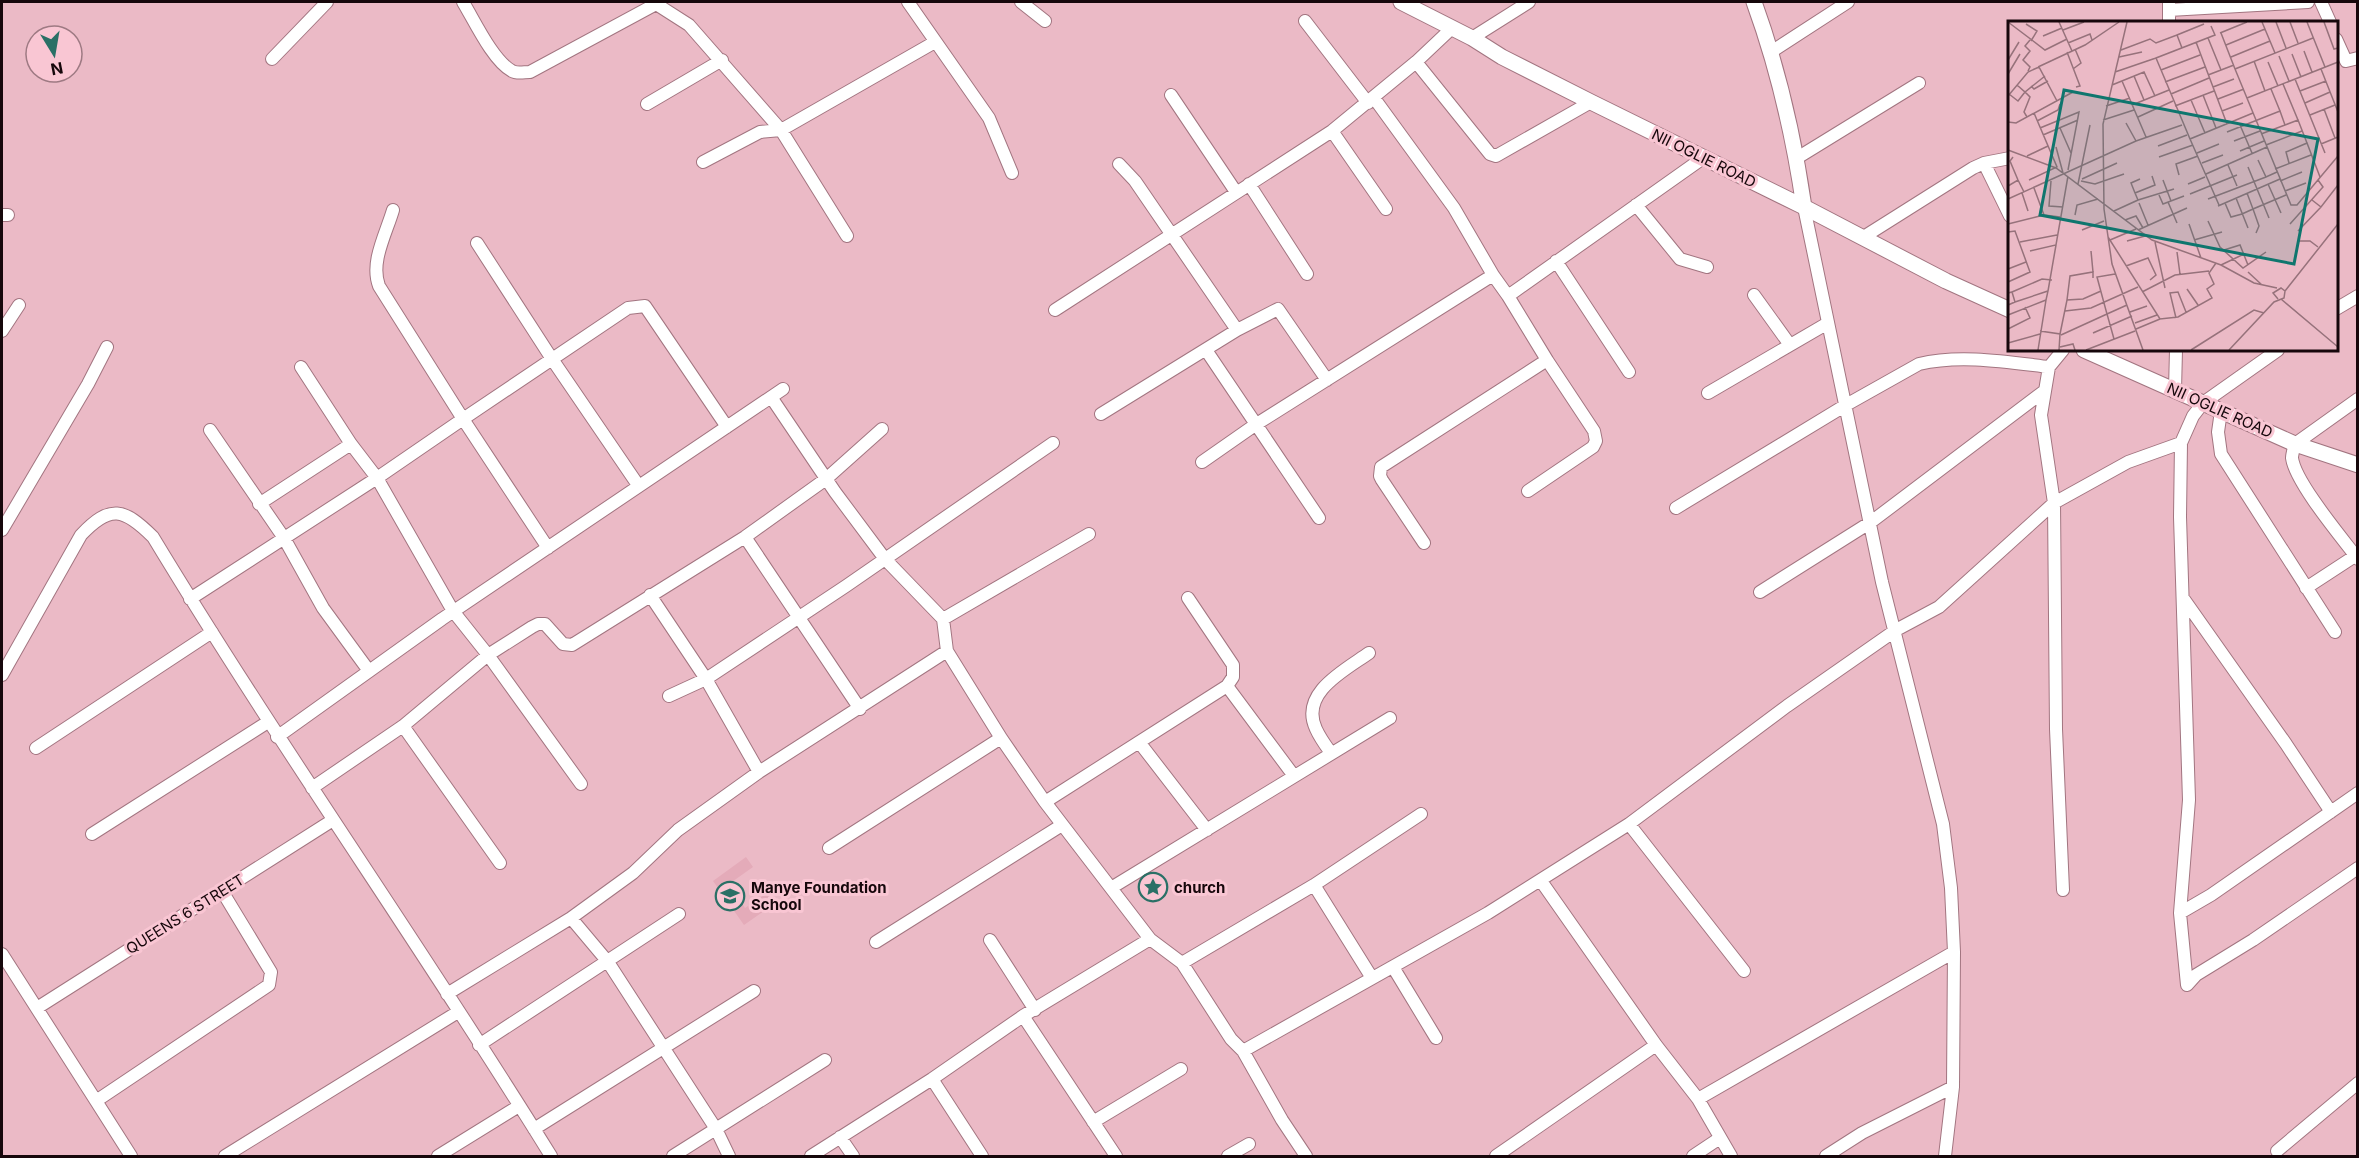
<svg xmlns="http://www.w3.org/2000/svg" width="2359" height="1158" font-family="Inter,sans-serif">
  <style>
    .built { fill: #e4abb9 }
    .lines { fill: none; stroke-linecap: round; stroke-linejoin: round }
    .minor-casing { stroke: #a27580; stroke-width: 14 }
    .tertiary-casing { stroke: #a27580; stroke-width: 17 }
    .minor { stroke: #fff; stroke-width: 12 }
    .tertiary { stroke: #fff; stroke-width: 15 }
    .labels { text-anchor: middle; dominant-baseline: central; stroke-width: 6; stroke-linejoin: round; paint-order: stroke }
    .street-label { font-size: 15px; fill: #16070b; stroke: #f9c6d3 }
    .poi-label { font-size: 15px; font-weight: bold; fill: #16070b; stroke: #f9c6d3; text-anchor: start }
    .inset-road { fill: none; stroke: #96727b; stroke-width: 1.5 }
    .view { fill: #0f766e; fill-opacity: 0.15; stroke: #0f766e; stroke-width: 3 }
    .inset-edge { fill: none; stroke: #16070b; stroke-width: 3 }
  </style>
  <rect width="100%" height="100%" fill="#ebbac6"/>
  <path class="built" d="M 746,857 L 753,867 L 729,884 L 745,908 L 770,891 L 778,901 L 744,925 L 713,881 Z"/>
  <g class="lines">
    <g class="minor-casing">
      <path id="minor" d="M 463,2 C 474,20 493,61 512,71 C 517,74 524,72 530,72 L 656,4
        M 653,2 L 689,25 L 781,130 L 847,236
        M 908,2 L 989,118 L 1012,173
        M 1021,2 L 1045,21
        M 2321,2 L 2330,22
        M 2169,3 L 2169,22
        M 2169,10 L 2308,2
        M 1305,21 L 1368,103
        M 1472,38 L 1529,2
        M 2336,39 L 2346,61 L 2358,58
        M 1771,52 L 1848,2
        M 272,59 L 327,2
        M 1416,62 L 1490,154 L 1496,156 L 1591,102
        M 1171,95 L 1236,192
        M 1374,98 L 1454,208 L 1493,275
        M 647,104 L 722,60
        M 1332,131 L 1386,209
        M 1797,158 L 1919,83
        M 703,162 L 760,132 L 781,130 L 935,42
        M 1984,163 L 2010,216
        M 1119,164 L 1135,181 L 1237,330
        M 1249,184 L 1307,274
        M 1636,205 L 1680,259 L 1707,267
        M 1804,207 L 1882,582 L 1943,824 L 1951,888 L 1954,952 L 1953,1087 L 1945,1156
        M 2,215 L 8,215
        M 1862,238 L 1973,168 L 1984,163 L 2010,158
        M 477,243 L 552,359 L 638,485
        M 1556,261 L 1629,372
        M 1754,295 L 1790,345
        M 2336,309 L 2358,296
        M 1055,310 L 1332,131 L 1416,62 L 1452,28
        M 2,331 L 19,305
        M 1206,350 L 1319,518
        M 301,367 L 351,444 L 377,478 L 453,611 L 488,655 L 581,784
        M 2175,390 L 2176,350
        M 1708,393 L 1828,323
        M 771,397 L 835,492 L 885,559 L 943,619 L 947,651 L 1001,738 L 1045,802 L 1150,939 L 1023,1016 L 932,1079 L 811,1156
        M 2358,399 L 2295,444 C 2294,448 2292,454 2292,458 C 2295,482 2342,538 2358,559
        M 2221,411 L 2218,432 L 2221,454 L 2335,632
        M 1101,414 L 1237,330 L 1278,309 L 1327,380
        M 210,430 L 284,538 L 323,608 L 369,671
        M 2181,443 L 2180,517 L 2189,800 L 2180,913 L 2187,985 L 2196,975 L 2253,940 L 2358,868
        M 1202,462 L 1255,425 L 1493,275 L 1508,296
        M 1528,491 L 1593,447 L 1596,441 L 1594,431 L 1547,360
        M 259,504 L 351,444
        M 1676,508 L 1846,405 L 1919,364 C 1960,354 2007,362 2049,367
        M 2,530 L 88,384 L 107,347
        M 745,537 L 860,709
        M 1424,543 L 1382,480 L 1380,476 L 1381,467 L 1547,360 L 1508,296 L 1703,158
        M 548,548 L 463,419 L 628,308 L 645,306 L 727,427
        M 2306,588 L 2355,556
        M 1760,592 L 1871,522 L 2043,392
        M 650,595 L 706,679 L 759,772
        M 2183,598 L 2286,744 L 2331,812
        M 190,599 L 377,478 L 463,419 L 379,286 C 370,262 386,234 393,210
        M 943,619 L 1089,534
        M 2,675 L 81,535 C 110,504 124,508 153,537 C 280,747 422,947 551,1156
        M 1227,686 L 1294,776
        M 669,696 L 706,679 L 846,586 L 1053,443
        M 403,726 L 488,655 L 532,627 L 538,624 L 545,624 L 563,644 L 572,645 L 745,537 L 826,479 L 882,429
        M 277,737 L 442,619 L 783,389
        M 1139,742 L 1207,830
        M 36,748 L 212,632
        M 1331,753 C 1326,746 1320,738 1316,729 C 1299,693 1345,670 1369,653
        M 312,788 L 403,726 L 500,863
        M 1045,802 L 1227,686 L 1233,677 L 1233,665 L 1188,598
        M 1629,824 L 1744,971
        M 92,834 L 268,722
        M 829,848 L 1001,738
        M 1541,881 L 1656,1045 L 1698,1099 L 1731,1156
        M 1314,885 L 1372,978
        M 1111,888 L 1390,718
        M 2063,890 L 2056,729 L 2054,503 L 2041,415 L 2049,367 L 2063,350
        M 2180,913 L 2211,895 L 2358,793
        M 571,918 L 608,962 L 716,1129 L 729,1156
        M 1150,939 L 1182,963 L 1231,1039 L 1243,1051 L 1282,1120 L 1306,1156
        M 990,940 L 1035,1010
        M 876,942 L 1062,825
        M 2,954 L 96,1101
        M 1182,963 L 1314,885 L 1421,814
        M 1393,967 L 1436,1038
        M 447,994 L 571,918 L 633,873 L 678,830 L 759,772 L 947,651
        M 37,1008 L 333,820
        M 1023,1016 L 1116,1156
        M 479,1045 L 679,914
        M 1243,1051 L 1488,913 L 1629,824 L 1787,706 L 1896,630 L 1939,607 L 2054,503 L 2128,462 L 2181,443 L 2193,416 L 2203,403 L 2278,350
        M 932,1079 L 982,1156
        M 1698,1099 L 1954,952
        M 1093,1122 L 1181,1069
        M 534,1129 L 754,991
        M 840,1137 L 853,1156
        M 2277,1151 L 2358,1083
        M 131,1156 L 96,1101 L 269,985 L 271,972 L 222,891
        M 225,1156 L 458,1012
        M 438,1156 L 519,1106
        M 673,1156 L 825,1060
        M 1228,1156 L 1249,1144
        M 1496,1156 L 1656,1045
        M 1693,1156 L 1720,1138
        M 1826,1156 L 1862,1133 L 1953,1087"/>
    </g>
    <g class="tertiary-casing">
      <path id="tertiary" d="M 1401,2 L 1472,38 L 1502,57 L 1591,102 L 1804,207 L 1946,281 L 2010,310
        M 1754,2 C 1778,68 1794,138 1804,207
        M 2084,350 L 2295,444 L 2358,465"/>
    </g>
    <use href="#minor" class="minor"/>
    <use href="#tertiary" class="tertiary"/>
  </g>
  <defs>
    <g id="sight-ring" transform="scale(1.5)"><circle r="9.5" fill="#f9c6d3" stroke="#2a7066" stroke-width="1.5"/><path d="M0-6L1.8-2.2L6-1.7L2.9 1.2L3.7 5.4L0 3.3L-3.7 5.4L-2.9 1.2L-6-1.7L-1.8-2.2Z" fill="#2a7066"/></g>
    <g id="school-ring" transform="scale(1.5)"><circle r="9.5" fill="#f9c6d3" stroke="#2a7066" stroke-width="1.5"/><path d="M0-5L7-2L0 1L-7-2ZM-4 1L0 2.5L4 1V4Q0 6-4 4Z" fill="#2a7066"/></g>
  </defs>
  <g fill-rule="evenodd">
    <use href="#sight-ring" x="1153" y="887"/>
    <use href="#school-ring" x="730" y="896"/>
  </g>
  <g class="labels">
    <g class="street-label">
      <text transform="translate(1704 158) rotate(26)">NII OGLIE ROAD</text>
      <text transform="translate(2220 410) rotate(24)">NII OGLIE ROAD</text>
      <text transform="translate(185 914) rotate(-32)">QUEENS 6 STREET</text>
    </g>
    <g class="poi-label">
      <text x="751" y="887">Manye Foundation<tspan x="751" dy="17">School</tspan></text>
      <text x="1174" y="887">church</text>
    </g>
  </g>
  <g transform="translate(2008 21)">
    <rect width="330" height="330" fill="#ebbac6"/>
    <path class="inset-road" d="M 0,1 L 37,29 L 59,18M 51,1 L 64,30M 119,1 L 95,103 L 96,188 L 104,243 L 135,329M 254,1 L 267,32M 268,1 L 278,27M 282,1 L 290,22M 299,1 L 317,46M 316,1 L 326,28 L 330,27M 18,3 L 29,10 L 23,20M 55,9 L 76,1M 212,12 L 239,1M 213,12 L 227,48M 35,15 L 54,7M 200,17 L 213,49M 305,17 L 227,48 L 283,184 L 289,184 L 330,135M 188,21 L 219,103M 60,22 L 82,13 L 84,19M 218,24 L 257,8M 174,27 L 169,14 L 196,3M 113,29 L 142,18 L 148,22 L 169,14M 296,30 L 304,51M 59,31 L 72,65 L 68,66M 284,33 L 293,56M 271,35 L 281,60M 111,36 L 134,31M 223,36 L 262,20M 0,39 L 11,21M 246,40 L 257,70M 260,41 L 270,65M 30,46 L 77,24 L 111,1M 65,48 L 73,42 L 67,28M 313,48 L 330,91M 153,49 L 192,34M 20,50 L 22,46 L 15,39 L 22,30 L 17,25 L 22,19M 107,51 L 148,37M 0,53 L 12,33M 200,54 L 226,44M 126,55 L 136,79M 287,58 L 317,132M 114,60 L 138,116M 157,61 L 197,46M 275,63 L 290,99M 9,64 L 17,71 L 37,55M 104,64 L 136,51 L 147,75M 23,65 L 26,68 L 40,60M 205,66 L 226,58M 263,68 L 272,90M 292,70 L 318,60M 1,73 L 10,80 L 17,71 L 22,76 L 16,91 L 19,96M 163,73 L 201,57M 195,74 L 208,107M 0,75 L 20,51 L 31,46 L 49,80M 239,77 L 330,41M 210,78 L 236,68M 183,79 L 197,112M 297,82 L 322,71M 124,84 L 161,69M 98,85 L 122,77M 167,85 L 206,70M 316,88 L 327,117M 214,90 L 235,82M 302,94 L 327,84M 130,96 L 165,80M 95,99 L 126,89M 29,100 L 50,89 L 52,83M 0,101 L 8,102 L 65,71M 118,102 L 128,120M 232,104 L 244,132M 277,104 L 290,99 L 299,122 L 278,131 L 281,142M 32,107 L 71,91 L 60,149M 52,107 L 63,132M 219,111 L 272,90 L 277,104 L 253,113M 35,114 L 70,99M 182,118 L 148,37 L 207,14 L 203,5M 226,120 L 252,110M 299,122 L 312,156M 313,123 L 330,116M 258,124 L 294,110M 150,125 L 179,114M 48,126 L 55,152M 0,129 L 48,147 L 144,219 L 213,244 L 246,262 L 269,267M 232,130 L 256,120M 189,132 L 211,123M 19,135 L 40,125M 5,136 L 2,140 L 10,159M 151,136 L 185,124M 250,139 L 258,156 L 269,151M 194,142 L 215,134M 220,144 L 229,165M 240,146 L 261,197M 267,148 L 303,134M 198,153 L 259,126M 171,154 L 168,143 L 190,135M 74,158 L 109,142M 21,159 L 49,146 L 26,92M 155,159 L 163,180M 43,160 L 41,185 L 55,186M 73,160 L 87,163 L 116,153M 272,160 L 294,151M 70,163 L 82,104M 180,163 L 197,156M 260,163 L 273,192M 0,165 L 10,159 L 16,171M 26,167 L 36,194 L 52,196M 277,170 L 298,162M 14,172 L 20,190M 127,172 L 123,162 L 132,158M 182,173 L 229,154M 151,174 L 155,183 L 176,175M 228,177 L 240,207M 0,178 L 128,120 L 174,104M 200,178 L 258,156M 130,179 L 166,168M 304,179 L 313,186 L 330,164M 160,181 L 169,202M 131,182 L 140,204M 217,182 L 223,196 L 234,193 L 245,188 L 239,172M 211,184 L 182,118 L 245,92M 210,185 L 272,158M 106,190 L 130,179 L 127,172 L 147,164 L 144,155M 67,194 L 69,184 L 90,178M 117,199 L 128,195 L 135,207M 200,200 L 212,226 L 235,247 L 258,231M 0,203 L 36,194M 181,203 L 193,237M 282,203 L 315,166 L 310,159M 74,209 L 96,200M 130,209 L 179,187M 290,210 L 313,186M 0,211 L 7,210 L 22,251 L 0,261M 248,212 L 251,205 L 245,188 L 278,174M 100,216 L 152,298 L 170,296 L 204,277 L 199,268 L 206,263 L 201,252 L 208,242M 102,219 L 128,208M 186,219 L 214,211M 119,220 L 137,215M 290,220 L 302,220 L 310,226M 12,221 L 49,214M 147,221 L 157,267M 216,229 L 232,224 L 240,244M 22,230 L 48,224 L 60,155M 83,230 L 85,251M 169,231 L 172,253M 213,244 L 236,233M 118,245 L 140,237 L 148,254 L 142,259M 0,248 L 18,241M 240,251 L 254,264M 179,268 L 190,284M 40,270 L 48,224M 277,270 L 330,203M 4,271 L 34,258 L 44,259M 134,271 L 167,254 L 201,250M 0,272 L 4,271 L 7,281 L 0,284M 273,278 L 330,326M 59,279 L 62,255 L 85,251 L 85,257M 7,281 L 40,270 L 38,279M 57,290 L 83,287 L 130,266M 122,291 L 139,285M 0,294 L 38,279 L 30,329M 168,297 L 162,272 L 170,271 L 178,291M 127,302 L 149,294M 0,308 L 22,297 L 17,286M 128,308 L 152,298M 32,310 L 52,313 L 51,329M 85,312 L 124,295M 52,313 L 59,279 L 75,278 L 93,270M 53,314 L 99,293 L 89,256 L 107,253M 106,318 L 99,293 L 119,284M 0,322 L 32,313M 52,326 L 65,323 L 67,329M 78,329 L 127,310M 183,329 L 246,289 L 256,292M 221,329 L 266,281 L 276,277 L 277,270 L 273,267 L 265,272 L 270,278"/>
    <path class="view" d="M 56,69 L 310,118 L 286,243 L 32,194 Z"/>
    <rect width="330" height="330" class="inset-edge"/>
  </g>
  <rect width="2359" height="1158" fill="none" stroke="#16070b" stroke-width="6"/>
  <g transform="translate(54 54) rotate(169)"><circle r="28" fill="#f9c6d3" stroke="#9e7a83" stroke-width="1.5"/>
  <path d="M0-4.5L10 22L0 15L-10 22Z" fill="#2a7066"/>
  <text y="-9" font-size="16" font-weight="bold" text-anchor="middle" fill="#16070b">N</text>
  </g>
</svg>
